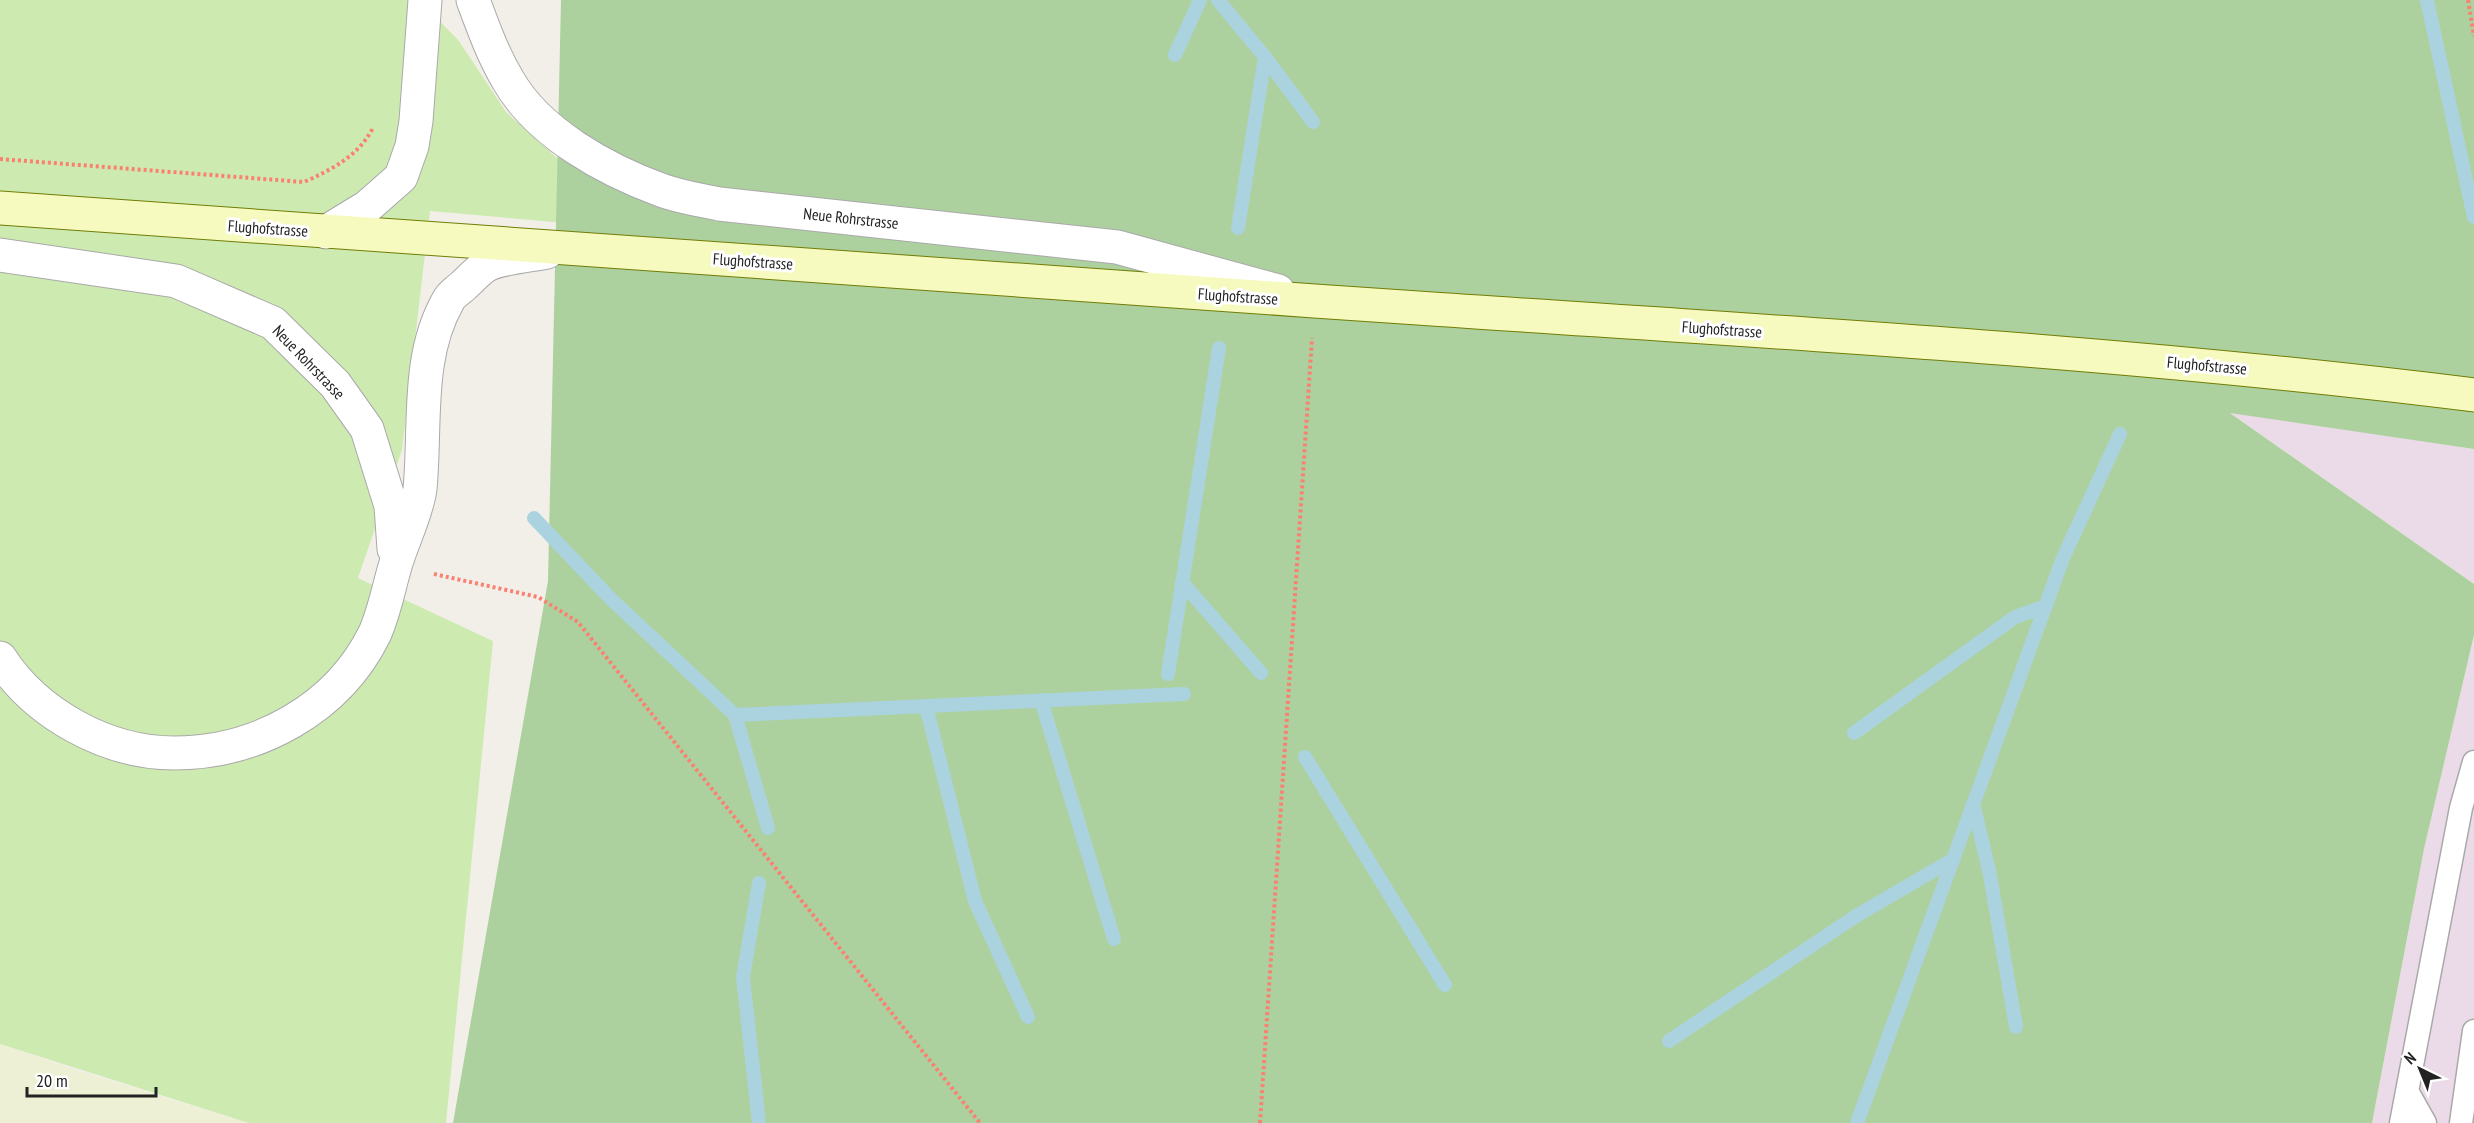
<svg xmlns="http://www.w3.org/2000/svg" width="2474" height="1123" font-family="'PT Sans Narrow',sans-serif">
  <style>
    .industrial { fill: #ebdbe8 }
    .farmland { fill: #eef0d5 }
    .grass { fill: #cdebb0 }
    .forest { fill: #add19e }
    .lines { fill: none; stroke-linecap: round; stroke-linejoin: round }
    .stream { stroke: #aad3df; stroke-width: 14 }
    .lane-casing { stroke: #a9a9a9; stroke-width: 25 }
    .street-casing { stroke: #a9a9a9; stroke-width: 35 }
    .secondary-casing { stroke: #707d05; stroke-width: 35 }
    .path { stroke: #fa8072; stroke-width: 4; stroke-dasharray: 3 3; stroke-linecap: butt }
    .lane { stroke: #fff; stroke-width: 22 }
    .street { stroke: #fff; stroke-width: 33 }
    .secondary { stroke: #f7fabf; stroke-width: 33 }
    .labels { text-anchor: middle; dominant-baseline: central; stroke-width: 6; stroke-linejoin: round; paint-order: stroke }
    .street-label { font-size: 16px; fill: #222; stroke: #fff }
  </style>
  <rect width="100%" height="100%" fill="#f2efe9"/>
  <path class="industrial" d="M 2229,412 L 2474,449 L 2474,584 Z
    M 2474,635 L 2474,1123 L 2372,1123 L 2424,849 Z"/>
  <path class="farmland" d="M 0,1044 L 76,1070 L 249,1123 L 0,1123 Z"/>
  <path class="grass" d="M 0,0 L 419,0 L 459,41 L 506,112 L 591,189 L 645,230 L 430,211 L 402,450 L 358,578 L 493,641 L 446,1123 L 249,1123 L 0,1044 Z"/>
  <path class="forest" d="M 561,0 L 2474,0 L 2474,449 L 2230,413 L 2474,584 L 2474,635 L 2424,849 L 2372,1123 L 453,1123 L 548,581 Z"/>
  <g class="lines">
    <path class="stream" d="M 1218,0 L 1265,57 L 1313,122
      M 2427,0 L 2474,217
      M 1175,55 L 1200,0
      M 1238,228 L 1265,57
      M 534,518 L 611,599 L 735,715 L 768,828
      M 1182,582 L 1261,673
      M 1168,674 L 1219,348
      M 1041,700 L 1114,939
      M 926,706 L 975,901 L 1028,1017
      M 735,715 L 1184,694
      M 1854,733 L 2015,617 L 2046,606
      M 1305,757 L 1445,985
      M 1973,803 L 1990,875 L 2016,1027
      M 759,883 L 743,977 L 759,1123
      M 1669,1041 L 1856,916 L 1952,860
      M 1857,1123 L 2063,558 L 2120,434"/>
    <g class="lane-casing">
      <path id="lane" d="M 2407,1091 L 2425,1123
        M 2401,1123 L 2461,808 L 2474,762
        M 2461,1123 L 2474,1031"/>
    </g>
    <g class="street-casing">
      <path id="street" d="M 473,0 C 483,27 493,55 508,80 C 538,133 606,170 661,190 C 680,197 700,200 719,204 L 1117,247 L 1278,291
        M 326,232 L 367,207 L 401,177 L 412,146 L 416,121 L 425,0
        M 0,255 L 176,281 L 273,323 L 335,384 L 367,429 L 391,506 L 394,549
        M 0,658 C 36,714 107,753 174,753 C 257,753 338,709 375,633 C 385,610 389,586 396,563 C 403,540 417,512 420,489 C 426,426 416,357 448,301 C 451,294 459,290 464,285 C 471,279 480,268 489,264 C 502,258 532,255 547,252"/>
    </g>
    <g class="secondary-casing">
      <path id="secondary" d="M 0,208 C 472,243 945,276 1418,308 C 1770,332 2123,351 2474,395"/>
    </g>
    <path class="path" d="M 2468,0 L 2474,36
      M 0,159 L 304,182 C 333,169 358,156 373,128
      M 434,574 L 538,597 L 578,622 L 980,1123
      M 1260,1123 L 1312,338"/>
    <use href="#lane" class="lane"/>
    <use href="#street" class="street"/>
    <use href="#secondary" class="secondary"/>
  </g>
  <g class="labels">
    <g class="street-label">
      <text transform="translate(851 218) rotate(6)">Neue Rohrstrasse</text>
      <text transform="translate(268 228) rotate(4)">Flughofstrasse</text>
      <text transform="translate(753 261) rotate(4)">Flughofstrasse</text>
      <text transform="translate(1238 296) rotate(4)">Flughofstrasse</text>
      <text transform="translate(1722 329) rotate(4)">Flughofstrasse</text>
      <text transform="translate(309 362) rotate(46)">Neue Rohrstrasse</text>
      <text transform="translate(2207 365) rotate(5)">Flughofstrasse</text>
    </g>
  </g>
  <g transform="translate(2420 1069) rotate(317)" stroke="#ffffff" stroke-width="4.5" paint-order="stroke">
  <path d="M0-4.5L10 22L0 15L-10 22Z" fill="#222222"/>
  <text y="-9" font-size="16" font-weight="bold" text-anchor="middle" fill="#222222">N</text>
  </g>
  <path d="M27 1087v9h129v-9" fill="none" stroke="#222222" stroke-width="3"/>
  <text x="36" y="1087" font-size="18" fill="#222222" stroke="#ffffff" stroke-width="4.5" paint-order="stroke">20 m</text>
</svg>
